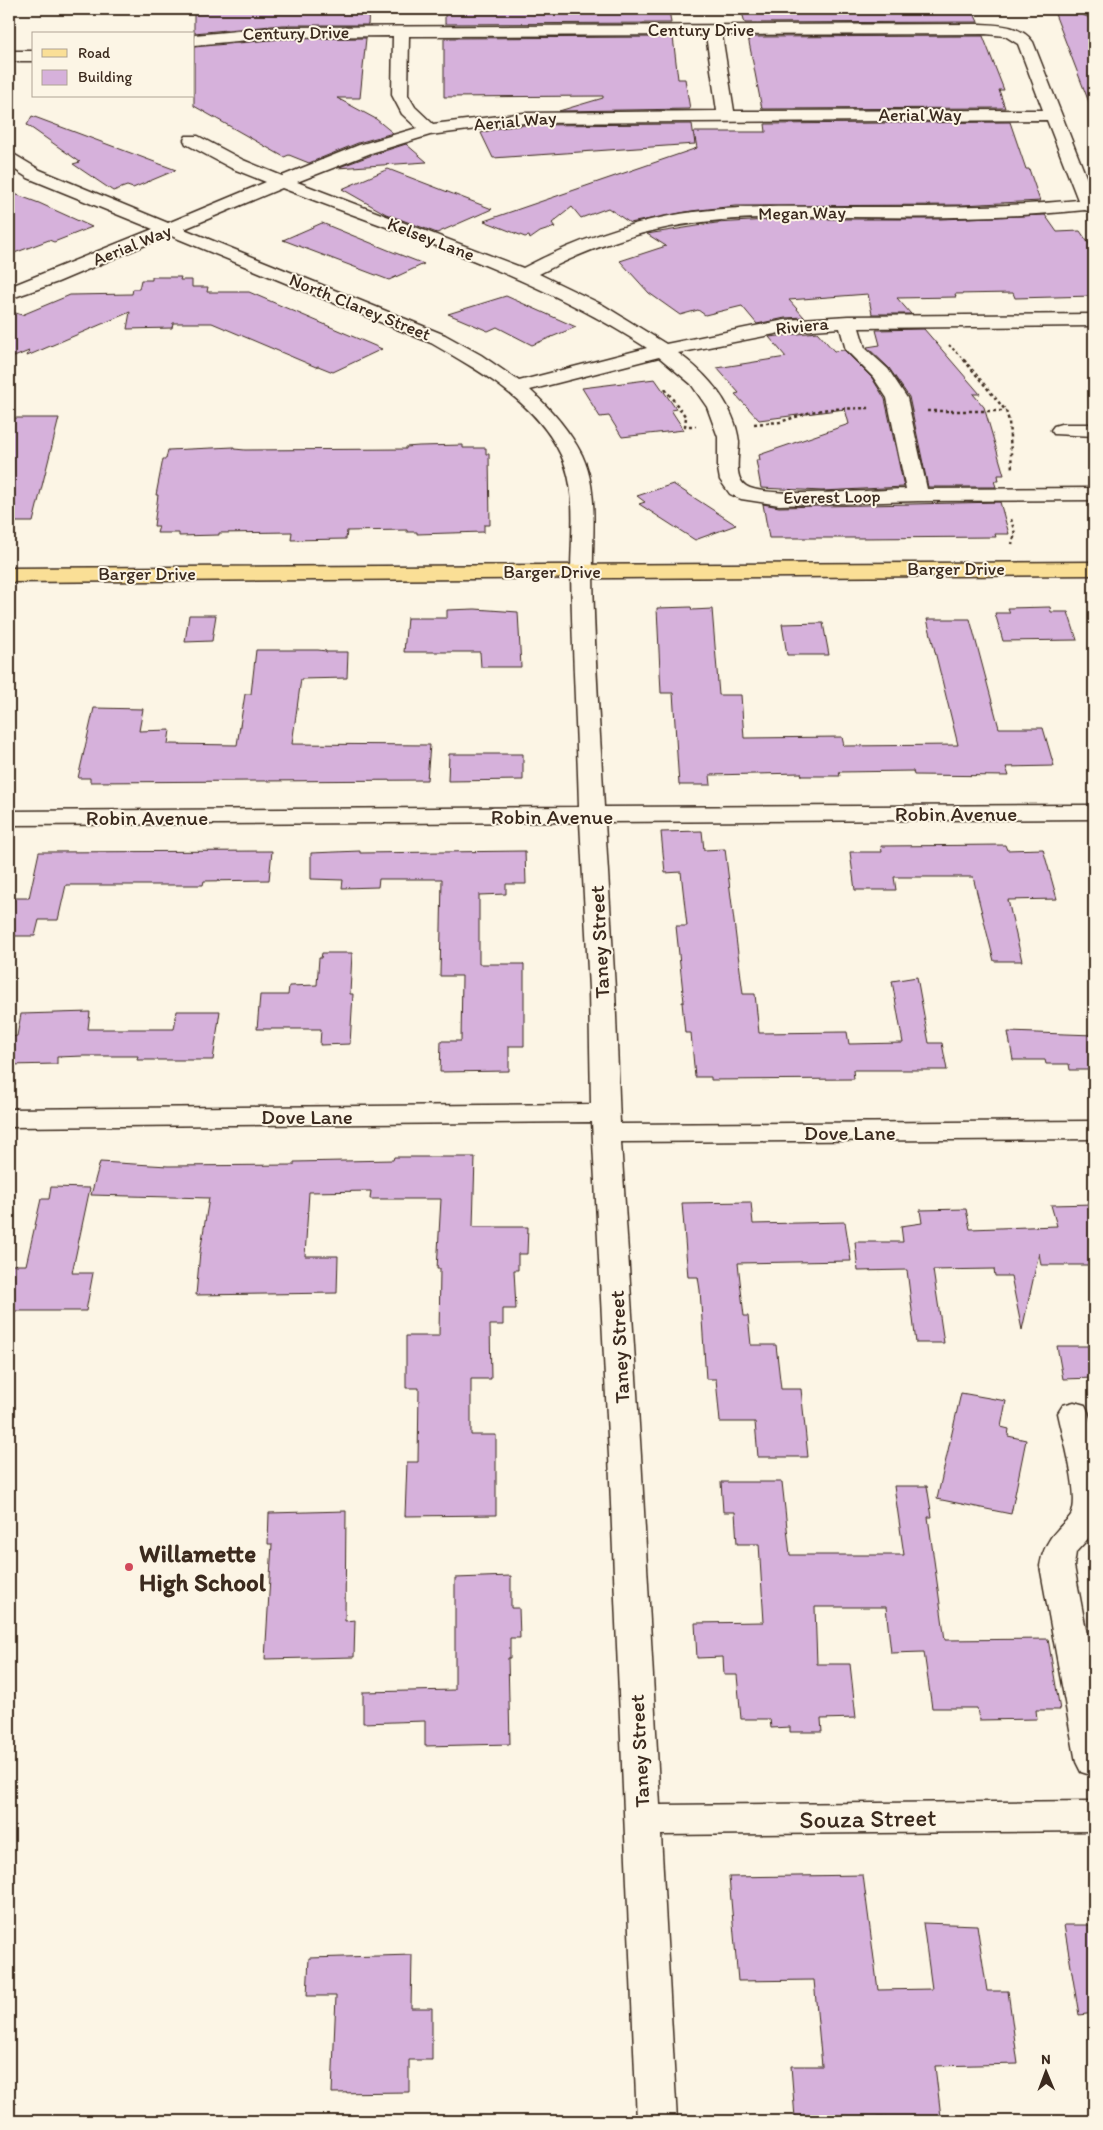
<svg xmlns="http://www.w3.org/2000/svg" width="1103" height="2130" font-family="Itim,sans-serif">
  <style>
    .green { fill: #b9e29f; stroke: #7a865e }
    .building { fill: #d6b1db; stroke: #3b2a1e }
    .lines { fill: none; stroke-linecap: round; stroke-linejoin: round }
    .minor-casing { stroke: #3b2a1e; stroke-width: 3 }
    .major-casing { stroke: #3b2a1e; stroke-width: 3 }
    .path-far1 { stroke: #3b2a1e; stroke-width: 2; stroke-dasharray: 2.5 2.5; stroke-linecap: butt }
    .path { stroke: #3b2a1e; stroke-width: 2.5; stroke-dasharray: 3 3; stroke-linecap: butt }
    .minor { fill: #fcf5e5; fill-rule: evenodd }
    .major { fill: #fadf96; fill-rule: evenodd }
    .poi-dot { fill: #d1495b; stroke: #fcf5e5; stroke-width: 2 }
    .labels { text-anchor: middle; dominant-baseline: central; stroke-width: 4; stroke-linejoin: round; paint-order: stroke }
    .far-street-label { font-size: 18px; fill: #3b2a1e; stroke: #fcf5e5 }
    .street-label { font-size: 21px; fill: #3b2a1e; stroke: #fcf5e5 }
    .near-poi-label { font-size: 25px; font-weight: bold; fill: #3b2a1e; stroke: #fcf5e5; text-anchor: start }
    .near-street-label { font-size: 25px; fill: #3b2a1e; stroke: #fcf5e5 }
  </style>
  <rect width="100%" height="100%" fill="#fcf5e5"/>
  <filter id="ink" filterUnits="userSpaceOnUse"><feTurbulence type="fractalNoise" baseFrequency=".02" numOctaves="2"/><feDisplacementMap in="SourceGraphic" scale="10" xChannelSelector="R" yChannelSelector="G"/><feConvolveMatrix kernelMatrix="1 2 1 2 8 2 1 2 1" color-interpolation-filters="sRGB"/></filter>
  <g filter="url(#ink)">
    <path class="green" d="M 1094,2119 L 1094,2121 L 725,2121 Z"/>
    <path class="building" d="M 194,9 L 369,9 L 368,25 L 282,25 L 194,33 Z
      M 445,9 L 669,9 L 671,23 L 445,24 Z
      M 741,9 L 972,9 L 978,22 L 745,23 Z
      M 1053,9 L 1070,9 L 1094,20 L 1094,110 L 1092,110 Z
      M 983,36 L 1004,90 L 999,90 L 1005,108 L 762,109 L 748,37 Z
      M 673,37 L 678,79 L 685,79 L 690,109 L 559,111 L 603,98 L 603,96 L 444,97 L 444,38 Z
      M 366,38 L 360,98 L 337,98 L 376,119 L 393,133 L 358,143 L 309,163 L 289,155 L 284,157 L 194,106 L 194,47 L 282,39 Z
      M 32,116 L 176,170 L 133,188 L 127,186 L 113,191 L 73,164 L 80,162 L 27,125 Z
      M 1010,122 L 1026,169 L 1029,169 L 1040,201 L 962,205 L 735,206 L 691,211 L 630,223 L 608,208 L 581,218 L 572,207 L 552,223 L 555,227 L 540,232 L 530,239 L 529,236 L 525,237 L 484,221 L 697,148 L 694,132 L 766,132 L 765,124 Z
      M 692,124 L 695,144 L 493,158 L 481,133 L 500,128 L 524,125 Z
      M 406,144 L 427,162 L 337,168 L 372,155 Z
      M 388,169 L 492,209 L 437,233 L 386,214 L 342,189 Z
      M 9,192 L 39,203 L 92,227 L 54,242 L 49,240 L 9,255 Z
      M 1045,215 L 1057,232 L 1080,231 L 1094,251 L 1094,296 L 1015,298 L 1013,293 L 955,294 L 956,297 L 897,298 L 911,314 L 872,314 L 868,294 L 789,300 L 804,317 L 785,318 L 757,324 L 742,306 L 705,315 L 698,310 L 680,315 L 649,293 L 620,261 L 666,246 L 647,234 L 716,223 L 785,219 L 941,219 Z
      M 322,223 L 393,252 L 424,264 L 389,280 L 283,240 Z
      M 152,277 L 181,277 L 180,280 L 192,280 L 192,287 L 208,287 L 207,292 L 249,292 L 382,349 L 333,372 L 318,366 L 316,367 L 212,323 L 173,323 L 172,328 L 127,329 L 130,312 L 27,356 L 29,351 L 9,359 L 9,311 L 22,315 L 70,295 L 132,294 L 133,289 L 139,289 L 141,280 L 152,280 Z
      M 506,296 L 576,327 L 532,345 L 497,327 L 488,331 L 448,314 Z
      M 924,329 L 980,394 L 973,394 L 984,407 L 1004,475 L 998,475 L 999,481 L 994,481 L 996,487 L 928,487 L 909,397 L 889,368 L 867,347 L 880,345 L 876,330 Z
      M 817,332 L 834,351 L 844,350 L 872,378 L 885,399 L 904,487 L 822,491 L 761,488 L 756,460 L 760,460 L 759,455 L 849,424 L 845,409 L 759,420 L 735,394 L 739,393 L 717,368 L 786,357 L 769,337 Z
      M 655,379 L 676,409 L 671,410 L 684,430 L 622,437 L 609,416 L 600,417 L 582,388 Z
      M 9,418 L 59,418 L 33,522 L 9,522 Z
      M 463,445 L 463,448 L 486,448 L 486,454 L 489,454 L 490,525 L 484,525 L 484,532 L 417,534 L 417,532 L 407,532 L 407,530 L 347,531 L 346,539 L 291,540 L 292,532 L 219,533 L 219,535 L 179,536 L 179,533 L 157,533 L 159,526 L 154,526 L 158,495 L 156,495 L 163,459 L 166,459 L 168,450 L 234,447 L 234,449 L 245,450 L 406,449 L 406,447 L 419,446 Z
      M 673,484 L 736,525 L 695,540 L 639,504 L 645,502 L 637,496 Z
      M 1000,502 L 1009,534 L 995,534 L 996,537 L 860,538 L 769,538 L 763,504 L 779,507 Z
      M 691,607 L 692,610 L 712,609 L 719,695 L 741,695 L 744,738 L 842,737 L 844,746 L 958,745 L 927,619 L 970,619 L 999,728 L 1043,728 L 1054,766 L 1006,767 L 1009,776 L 914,775 L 913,771 L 839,772 L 840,776 L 802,776 L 801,773 L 710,775 L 711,785 L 679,785 L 673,693 L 661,693 L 657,608 Z
      M 1050,607 L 1051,612 L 1068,612 L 1077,640 L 1003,641 L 995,613 L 1010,613 L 1008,608 Z
      M 475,609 L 518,612 L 521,667 L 481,667 L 480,652 L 404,652 L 407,618 L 447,618 L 447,610 Z
      M 189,615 L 216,615 L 212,641 L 185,642 Z
      M 823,623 L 829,655 L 787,655 L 782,624 Z
      M 256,650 L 318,650 L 326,651 L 326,652 L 348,652 L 347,678 L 301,679 L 292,744 L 430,745 L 427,780 L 90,782 L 90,778 L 78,778 L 94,708 L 143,709 L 139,731 L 170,730 L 168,744 L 237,745 L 245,694 L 251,694 Z
      M 449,754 L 523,754 L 523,780 L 448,781 Z
      M 702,831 L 704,850 L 725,849 L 743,994 L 755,994 L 759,1033 L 847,1032 L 849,1044 L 903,1043 L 892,981 L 917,977 L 929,1043 L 942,1043 L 947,1070 L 853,1070 L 854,1079 L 711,1080 L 711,1077 L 695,1077 L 691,1033 L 685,1033 L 682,1002 L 684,1002 L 676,926 L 687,926 L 681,872 L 665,873 L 661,832 Z
      M 1005,845 L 1007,850 L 1043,849 L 1057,899 L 1008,900 L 1022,961 L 994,961 L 973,877 L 894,877 L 896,890 L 855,890 L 850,852 L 882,852 L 881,846 Z
      M 272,851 L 269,880 L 204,881 L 203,885 L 66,885 L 58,920 L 39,920 L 35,936 L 9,936 L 9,921 L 14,898 L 29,898 L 39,852 Z
      M 360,851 L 360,853 L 525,851 L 526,884 L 506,884 L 506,894 L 479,895 L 479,964 L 524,964 L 524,1046 L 509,1046 L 509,1071 L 440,1072 L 441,1041 L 461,1041 L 462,976 L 440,976 L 442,879 L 379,879 L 378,887 L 342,888 L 343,880 L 311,879 L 311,853 Z
      M 322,953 L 352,953 L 350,994 L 353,994 L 350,1044 L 320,1045 L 321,1029 L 257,1029 L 260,995 L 288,995 L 289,986 L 317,985 L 319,958 L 321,958 Z
      M 177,1011 L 220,1011 L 213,1060 L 137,1060 L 138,1056 L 84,1056 L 57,1057 L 57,1064 L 9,1065 L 12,1037 L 17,1036 L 21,1014 L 90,1012 L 88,1029 L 174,1029 Z
      M 1008,1032 L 1094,1035 L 1094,1070 L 1070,1070 L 1069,1064 L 1046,1064 L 1045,1060 L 1013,1060 Z
      M 394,1157 L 475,1157 L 473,1227 L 528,1227 L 527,1254 L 518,1254 L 518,1270 L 514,1270 L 516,1309 L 503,1309 L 503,1325 L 490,1325 L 491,1379 L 471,1379 L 471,1435 L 496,1435 L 496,1515 L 405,1516 L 407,1462 L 418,1462 L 419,1388 L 406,1388 L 406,1336 L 439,1336 L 440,1269 L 437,1269 L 441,1199 L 370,1199 L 371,1191 L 309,1192 L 305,1256 L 338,1256 L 337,1293 L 196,1295 L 200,1252 L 209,1198 L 91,1195 L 100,1162 L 168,1166 L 294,1165 L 294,1162 L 393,1160 Z
      M 51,1187 L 90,1188 L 72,1273 L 93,1273 L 86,1311 L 9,1311 L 9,1265 L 26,1265 L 41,1199 L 49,1199 Z
      M 751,1202 L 753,1224 L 845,1222 L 851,1261 L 738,1263 L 744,1316 L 748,1316 L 751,1345 L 776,1345 L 781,1389 L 801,1389 L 808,1457 L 758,1457 L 755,1422 L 720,1422 L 716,1379 L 706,1379 L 700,1290 L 698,1277 L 688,1277 L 682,1203 Z
      M 1094,1204 L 1094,1265 L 1041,1265 L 1039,1253 L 1022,1330 L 1011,1276 L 995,1276 L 994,1269 L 933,1270 L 944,1343 L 916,1343 L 907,1270 L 858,1271 L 855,1242 L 903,1242 L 901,1226 L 922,1223 L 920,1210 L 966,1209 L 970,1229 L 1057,1226 L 1051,1205 Z
      M 1057,1346 L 1094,1346 L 1094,1378 L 1063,1379 Z
      M 961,1393 L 1006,1401 L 1001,1427 L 1009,1429 L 1008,1436 L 1026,1440 L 1011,1514 L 937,1499 Z
      M 721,1482 L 782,1482 L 790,1555 L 904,1555 L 894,1486 L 927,1486 L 932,1517 L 928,1517 L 945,1640 L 1048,1639 L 1060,1710 L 1036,1710 L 1037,1719 L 979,1720 L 977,1708 L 932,1708 L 924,1652 L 891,1653 L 886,1607 L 815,1607 L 817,1664 L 850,1664 L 856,1718 L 821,1719 L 822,1732 L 790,1732 L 790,1727 L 771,1728 L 770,1719 L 741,1719 L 737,1675 L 724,1675 L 723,1657 L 697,1658 L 695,1623 L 764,1622 L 759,1544 L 737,1544 L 735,1512 L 723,1512 Z
      M 346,1511 L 345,1621 L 355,1620 L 354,1657 L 265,1659 L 272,1544 L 268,1544 L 269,1513 Z
      M 511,1576 L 511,1608 L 519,1608 L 520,1638 L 510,1638 L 510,1658 L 508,1658 L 510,1744 L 425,1746 L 425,1721 L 363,1723 L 363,1692 L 455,1690 L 455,1578 Z
      M 863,1875 L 878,1990 L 932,1989 L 923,1923 L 977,1925 L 987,1991 L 1008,1991 L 1018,2064 L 935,2066 L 941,2117 L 795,2118 L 791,2066 L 822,2066 L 814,1980 L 738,1981 L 729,1877 Z
      M 1064,1925 L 1094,1925 L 1094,2013 L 1079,2015 Z
      M 412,1955 L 411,2008 L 432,2008 L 432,2060 L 409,2060 L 409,2092 L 332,2093 L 336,1996 L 307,1996 L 309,1958 Z"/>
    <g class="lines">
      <g class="minor-casing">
        <path id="minor" d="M 980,24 C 999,25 1021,25 1033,42 L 1094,197 L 1094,213 L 1085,210 C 1008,218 931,218 854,217 C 793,217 730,216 670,227 C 623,236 580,253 539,274 L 603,305 L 666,344 L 785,320 L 848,316 L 1094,314 L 1094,326 L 859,328 L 865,348 L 888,369 L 907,398 L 927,489 L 1094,488 L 1094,500 L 918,501 L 779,505 L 741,499 L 730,494 L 720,480 L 718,469 L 718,437 L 707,407 L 691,384 L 659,357 L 530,390 C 550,408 570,431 582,455 C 599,491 592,534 593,572 C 594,650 600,729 604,807 L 1094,805 L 1094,819 L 605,822 L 615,989 L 620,1124 L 1094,1121 L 1094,1139 L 621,1142 L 641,1456 L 660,1805 L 1094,1801 L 1094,1831 L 661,1835 L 677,2121 L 637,2121 L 609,1456 L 592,1122 L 9,1127 L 9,1109 L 591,1104 L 589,989 L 580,822 L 9,825 L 9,811 L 579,807 C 577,729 572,650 571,572 C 571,534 578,491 561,455 C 536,402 480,371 431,343 L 169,235 L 58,282 L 9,299 L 9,287 L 153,229 L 28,178 L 9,166 L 9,154 L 15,155 L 40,170 L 168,223 L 266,182 L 231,168 L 186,144 L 184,140 L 186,136 L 198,136 L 243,160 L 282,176 L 359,145 L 417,128 L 402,114 L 392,95 L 393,36 L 282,37 L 194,45 L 194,35 L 282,27 ZM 986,34 L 1005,36 L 1018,44 L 1043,110 L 734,111 L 722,35 ZM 706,35 L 717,111 L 524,113 L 433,124 L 415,107 L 408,95 L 409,36 ZM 1047,120 L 1078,200 C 1001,208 924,207 846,207 C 787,207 727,205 669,216 C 617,226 569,244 523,268 L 297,182 L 371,153 L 430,135 L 524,123 ZM 282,188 C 406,236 535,275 647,348 L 519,381 L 481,355 L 445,335 L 184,229 ZM 840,328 L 846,350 L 873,377 L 887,398 L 906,489 C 877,490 765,499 746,486 C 733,477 739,456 739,442 C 738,434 736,425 732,416 C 721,390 701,370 678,353 L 785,332 Z
          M 9,51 L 34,51 L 34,61 L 9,61 Z
          M 1061,424 L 1094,424 L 1094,436 L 1054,434 L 1051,430 L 1054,426 Z
          M 1074,1402 L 1085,1405 C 1100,1432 1094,1499 1094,1532 L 1076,1552 L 1074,1566 L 1094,1672 L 1094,1776 L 1081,1772 L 1076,1762 L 1040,1566 C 1042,1552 1048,1539 1058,1529 C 1062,1524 1068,1520 1071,1515 C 1081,1499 1062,1433 1058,1413 L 1063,1405 Z"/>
      </g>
      <g class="major-casing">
        <path id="major" d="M 1094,562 L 1094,575 L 9,582 L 9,568 Z"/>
      </g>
      <path class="path-far1" d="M 949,345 L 966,362"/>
      <path class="path" d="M 964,360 L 1006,411 L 1009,421 L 1012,470
        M 665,389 L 686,417 L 685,426 L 696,426
        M 927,411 L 1006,411
        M 754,424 L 780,422 L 811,412 L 829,409 L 871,408
        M 1011,519 L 1015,534 L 1012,544"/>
      <use href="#minor" class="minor"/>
      <use href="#major" class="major"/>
    </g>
  </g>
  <circle class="poi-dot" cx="129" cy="1567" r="5"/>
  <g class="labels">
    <g class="far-street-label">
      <text x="701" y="30">Century Drive</text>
      <text transform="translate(296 33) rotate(-1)">Century Drive</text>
      <text x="920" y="115">Aerial Way</text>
      <text transform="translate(515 121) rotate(-5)">Aerial Way</text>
      <text transform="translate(802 213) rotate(-1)">Megan Way</text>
      <text transform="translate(431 239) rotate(21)">Kelsey Lane</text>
      <text transform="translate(132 245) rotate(-22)">Aerial Way</text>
      <text transform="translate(360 307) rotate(22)">North Clarey Street</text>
      <text transform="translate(802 326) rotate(-6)">Riviera</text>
      <text transform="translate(832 497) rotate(-1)">Everest Loop</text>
      <text x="956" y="569">Barger Drive</text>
      <text x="552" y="572">Barger Drive</text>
      <text x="147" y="574">Barger Drive</text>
    </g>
    <g class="street-label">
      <text x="956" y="813">Robin Avenue</text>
      <text x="552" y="816">Robin Avenue</text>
      <text x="147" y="817">Robin Avenue</text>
      <text transform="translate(599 942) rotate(-93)">Taney Street</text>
      <text x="307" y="1116">Dove Lane</text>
      <text x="850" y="1132">Dove Lane</text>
      <text transform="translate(619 1347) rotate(-93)">Taney Street</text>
      <text transform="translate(639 1751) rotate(-93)">Taney Street</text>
    </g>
    <g class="near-poi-label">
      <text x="139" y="1553">Willamette<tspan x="139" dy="29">High School</tspan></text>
    </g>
    <g class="near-street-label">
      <text transform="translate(868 1818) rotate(-1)">Souza Street</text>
    </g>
  </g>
  <rect width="1103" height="2130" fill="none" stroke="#fcf5e5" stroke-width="30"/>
  <rect x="15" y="15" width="1073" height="2100" fill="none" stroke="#3b2a1e" stroke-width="2" filter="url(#ink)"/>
  <rect x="32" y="32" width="162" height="65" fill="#fcf5e5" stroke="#afa495"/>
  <rect x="42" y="49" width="25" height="8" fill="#fadf96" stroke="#afa495"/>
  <text x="78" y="58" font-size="15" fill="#3b2a1e">Road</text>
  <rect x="42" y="70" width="25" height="15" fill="#d6b1db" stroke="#afa495"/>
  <text x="78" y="82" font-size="15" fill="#3b2a1e">Building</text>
  <g transform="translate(1046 2072) rotate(359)" stroke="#fcf5e5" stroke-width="4" paint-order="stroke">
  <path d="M0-4L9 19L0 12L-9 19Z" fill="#3b2a1e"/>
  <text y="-8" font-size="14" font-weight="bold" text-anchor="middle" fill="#3b2a1e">N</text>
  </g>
</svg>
